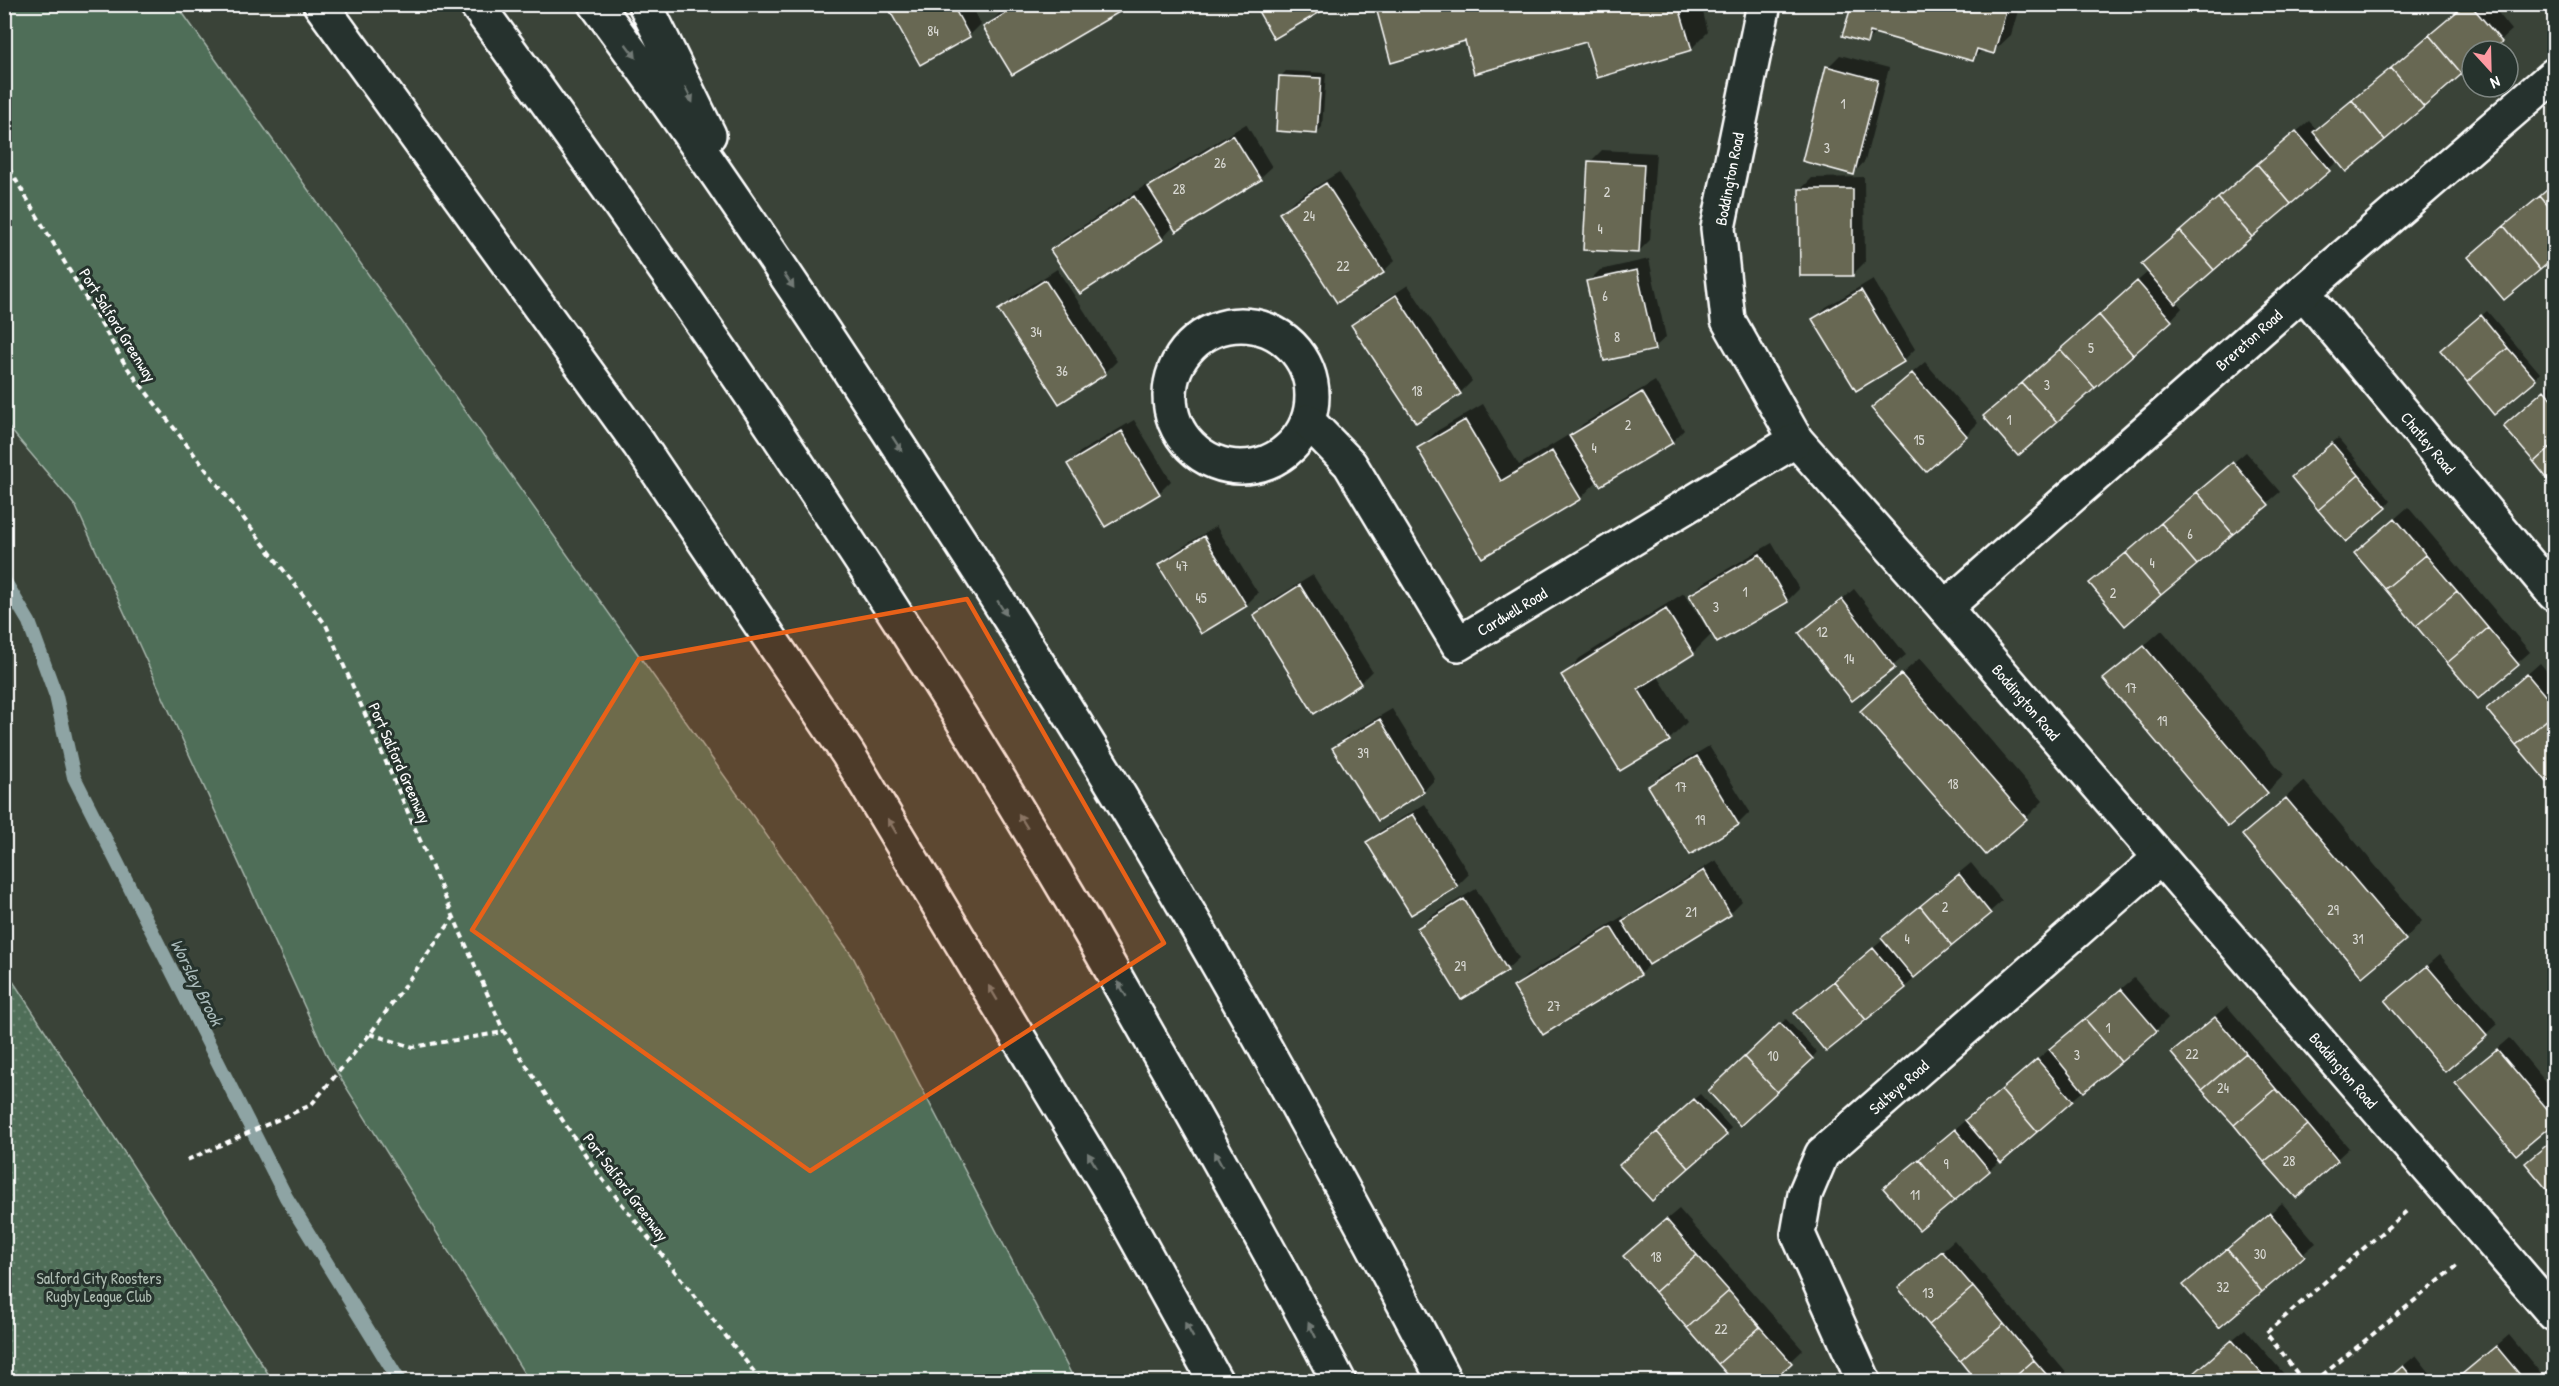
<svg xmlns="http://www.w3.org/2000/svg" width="2559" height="1386" font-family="'Patrick Hand',sans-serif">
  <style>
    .grass { fill: #4f6e58; stroke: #a7b6ac; stroke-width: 1.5 }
    .park { fill: url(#park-dots); stroke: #a7b6ac; stroke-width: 1.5 }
    .shadow { fill: #0007 }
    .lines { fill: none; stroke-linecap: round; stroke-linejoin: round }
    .stream { stroke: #8ea4a4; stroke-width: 14 }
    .building { fill: #686852; stroke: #fff; stroke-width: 1.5 }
    .minor-casing { stroke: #fff; stroke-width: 38 }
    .motorway-casing { stroke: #fff; stroke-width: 38 }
    .path { stroke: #fff; stroke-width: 4; stroke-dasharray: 6 4.5; stroke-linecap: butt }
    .minor { stroke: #26332d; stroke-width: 33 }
    .motorway { stroke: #26332d; stroke-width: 33 }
    .oneway { fill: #727a76 }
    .marked { fill: #e96118; fill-opacity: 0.2; stroke: #e96118; stroke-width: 4.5; stroke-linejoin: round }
    .labels { text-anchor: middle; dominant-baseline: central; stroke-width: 6; stroke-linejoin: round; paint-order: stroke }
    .number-label { font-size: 14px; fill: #d9d9d4 }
    .street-label { font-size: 16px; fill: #fff; stroke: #26332d }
    .park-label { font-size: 16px; fill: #b0beb4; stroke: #26332d }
    .water-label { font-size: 18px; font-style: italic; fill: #abb; stroke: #26332d }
  </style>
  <defs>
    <pattern id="park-dots" width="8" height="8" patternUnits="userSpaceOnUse" patternTransform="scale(1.5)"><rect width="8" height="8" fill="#4f6e58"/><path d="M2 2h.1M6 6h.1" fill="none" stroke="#698471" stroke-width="1.8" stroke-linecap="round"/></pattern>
  </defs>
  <rect width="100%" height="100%" fill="#3a4338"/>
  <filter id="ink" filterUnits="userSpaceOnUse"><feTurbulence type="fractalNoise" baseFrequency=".0167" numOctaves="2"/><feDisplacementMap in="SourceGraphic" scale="12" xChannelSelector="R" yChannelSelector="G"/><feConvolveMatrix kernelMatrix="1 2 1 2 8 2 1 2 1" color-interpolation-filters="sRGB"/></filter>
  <g filter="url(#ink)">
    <path class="grass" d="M 4,5 L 177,5 L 853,957 L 1075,1381 L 529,1381 L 328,1058 L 76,507 L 5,423 Z"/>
    <path class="park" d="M 4,969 L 5,969 L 273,1381 L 5,1381 Z"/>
    <path class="shadow" d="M 888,4 L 970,4 L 981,24 L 969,36 Z
      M 1011,4 L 1130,4 L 985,27 L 1003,10 Z
      M 1256,4 L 1327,4 L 1321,10 Z
      M 1377,4 L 1701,4 L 1708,32 L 1691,49 L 1587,40 L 1466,40 Z
      M 1854,4 L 2020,4 L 2011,35 L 1993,52 L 1983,49 L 1972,60 L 1876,32 L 1866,42 Z
      M 2466,4 L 2491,4 L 2512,30 L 2489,51 L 2472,51 L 2472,65 L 2338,161 L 2176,301 L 2182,308 L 2171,320 L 1997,405 L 2149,271 L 2155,253 L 2309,121 L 2317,130 Z
      M 1840,55 L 1889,68 L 1865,161 L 1854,173 L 1828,67 Z
      M 1286,71 L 1326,73 L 1322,127 L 1317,132 L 1281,76 Z
      M 1246,124 L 1272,167 L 1260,178 L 1177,230 L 1174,226 L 1162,239 L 1052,250 L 1064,238 L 1146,185 L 1149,189 L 1162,175 Z
      M 1602,150 L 1656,153 L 1650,240 L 1638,252 L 1590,162 Z
      M 1339,172 L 1395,260 L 1383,272 L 1281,213 L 1293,201 Z
      M 1864,177 L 1865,262 L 1853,274 L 1800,190 L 1812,178 Z
      M 2554,184 L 2554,255 L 2504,298 L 2470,257 Z
      M 1649,259 L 1666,337 L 1654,348 L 1588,282 L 1600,270 Z
      M 1057,269 L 1117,361 L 1105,373 L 1000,310 L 1012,298 Z
      M 1873,279 L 1915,349 L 1903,361 L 1857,389 L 1814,319 L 1826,307 Z
      M 1408,285 L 1472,381 L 1460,393 L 1417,421 L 1353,326 L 1364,314 Z
      M 2487,311 L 2540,373 L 2535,379 L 2448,345 Z
      M 1925,362 L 1978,423 L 1966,435 L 1884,397 Z
      M 1655,381 L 1684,430 L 1672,442 L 1598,480 L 1581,498 L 1483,556 L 1419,449 L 1437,431 L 1483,404 L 1519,465 L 1570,434 L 1571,436 L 1583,424 Z
      M 2554,381 L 2554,484 L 2505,426 Z
      M 1134,420 L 1171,481 L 1159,493 L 1105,525 L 1069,464 L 1080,452 Z
      M 2338,438 L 2391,501 L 2386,507 L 2299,472 Z
      M 2246,452 L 2280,492 L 2125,623 L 2103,572 Z
      M 2408,507 L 2530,652 L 2478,697 L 2368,542 Z
      M 1216,526 L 1258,593 L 1246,605 L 1160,565 L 1171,554 Z
      M 1772,543 L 1799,589 L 1787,601 L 1717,641 L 1713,633 L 1693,653 L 1657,675 L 1687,722 L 1669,740 L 1563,675 L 1580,658 L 1684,593 L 1706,627 L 1708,626 L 1690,596 L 1702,584 Z
      M 1313,575 L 1372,671 L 1360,683 L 1255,615 L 1267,603 Z
      M 1854,589 L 1906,655 L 1853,699 L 1801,633 Z
      M 2162,630 L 2284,775 L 2267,792 L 2105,679 Z
      M 1920,658 L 2043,801 L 2026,818 L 1880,693 Z
      M 2540,663 L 2554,680 L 2554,788 L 2488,709 Z
      M 1392,709 L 1435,779 L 1424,791 L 1378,819 L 1334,748 L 1346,736 Z
      M 1709,746 L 1750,812 L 1738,824 L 1650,786 L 1662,774 Z
      M 2304,781 L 2422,921 L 2405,939 L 2244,835 Z
      M 1425,804 L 1469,874 L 1457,886 L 1368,843 L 1380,831 Z
      M 1716,860 L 1742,901 L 1730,913 L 1652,962 L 1640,974 L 1515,987 L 1527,975 L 1623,916 L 1625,920 L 1636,910 Z
      M 1971,863 L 2002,901 L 1905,987 L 1796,1013 L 1884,939 L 1895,926 Z
      M 1476,889 L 1519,958 L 1507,969 L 1419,928 L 1431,916 Z
      M 2440,955 L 2498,1024 L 2486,1035 L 2387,1001 Z
      M 2134,978 L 2168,1018 L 2156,1030 L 1989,1170 L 1885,1188 Z
      M 2227,1006 L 2349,1148 L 2296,1196 L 2185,1041 Z
      M 1786,1019 L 1817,1052 L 1812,1058 L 1710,1091 Z
      M 2509,1038 L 2554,1092 L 2554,1121 L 2516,1153 L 2457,1083 Z
      M 1700,1094 L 1731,1128 L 1726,1133 L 1627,1159 Z
      M 2554,1139 L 2554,1196 L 2527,1163 Z
      M 2282,1203 L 2316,1243 L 2219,1326 L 2185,1285 Z
      M 1679,1209 L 1803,1350 L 1769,1382 L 1637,1244 Z
      M 1954,1240 L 2074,1382 L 1979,1382 L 1900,1288 Z
      M 2245,1329 L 2291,1382 L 2199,1382 L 2205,1363 Z
      M 2509,1335 L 2548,1382 L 2458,1382 L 2469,1369 Z
      M 2416,1355 L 2437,1382 L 2384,1382 Z"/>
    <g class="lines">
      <path class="stream" d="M 4,580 L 29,622 L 56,696 L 74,777 L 286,1197 L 400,1382"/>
    </g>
    <path class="building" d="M 886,4 L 952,4 L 970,37 L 920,65 Z
      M 1021,4 L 1133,4 L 1012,75 L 983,27 Z
      M 1254,4 L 1318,4 L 1322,11 L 1274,39 Z
      M 1375,4 L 1678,4 L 1692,50 L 1597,78 L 1586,42 L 1474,74 L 1465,41 L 1391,63 Z
      M 1852,4 L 2008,4 L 1994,54 L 1977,49 L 1973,61 L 1870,32 L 1867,43 L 1842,36 Z
      M 2466,4 L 2470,4 L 2502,42 L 2491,51 L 2472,51 L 2472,67 L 2462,74 L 2429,35 Z
      M 2429,35 L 2462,74 L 2424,107 L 2391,68 Z
      M 1826,66 L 1878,80 L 1854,175 L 1802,161 Z
      M 2391,68 L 2424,107 L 2385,140 L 2352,100 Z
      M 1279,76 L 1321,78 L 1317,134 L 1276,131 Z
      M 2352,100 L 2385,140 L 2346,172 L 2313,132 Z
      M 2296,131 L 2330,171 L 2291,204 L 2257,164 Z
      M 1233,135 L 1261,180 L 1176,232 L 1148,187 Z
      M 1588,161 L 1644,164 L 1639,253 L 1583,250 Z
      M 2257,164 L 2291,204 L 2252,237 L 2218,198 Z
      M 1326,183 L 1384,273 L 1337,303 L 1279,213 Z
      M 2554,184 L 2554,213 L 2540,196 Z
      M 1799,189 L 1853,189 L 1853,276 L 1800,276 Z
      M 1134,196 L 1163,240 L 1080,294 L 1050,250 Z
      M 2540,196 L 2554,213 L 2554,258 L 2540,270 L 2504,226 Z
      M 2218,198 L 2252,237 L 2214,270 L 2180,231 Z
      M 2504,226 L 2540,270 L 2504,300 L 2468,257 Z
      M 2180,231 L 2214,270 L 2175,304 L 2141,264 Z
      M 1637,270 L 1655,350 L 1604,361 L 1586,281 Z
      M 1045,280 L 1106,374 L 1059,404 L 998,310 Z
      M 2137,281 L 2172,321 L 2133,355 L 2099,315 Z
      M 1861,290 L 1904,362 L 1856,391 L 1812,319 Z
      M 1396,295 L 1461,394 L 1416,423 L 1351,325 Z
      M 2099,315 L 2133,355 L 2095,388 L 2060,349 Z
      M 2481,315 L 2508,348 L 2467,382 L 2440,350 Z
      M 2508,348 L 2536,380 L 2494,415 L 2467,382 Z
      M 2060,349 L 2095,388 L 2057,422 L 2022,383 Z
      M 1912,373 L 1967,436 L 1926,472 L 1871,408 Z
      M 2022,383 L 2057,422 L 2018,456 L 1983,416 Z
      M 2544,390 L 2554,402 L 2554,444 L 2534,462 L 2503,426 Z
      M 1642,392 L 1673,443 L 1600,486 L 1569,436 Z
      M 1465,420 L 1501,481 L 1552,451 L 1581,499 L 1482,558 L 1417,448 Z
      M 1122,431 L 1160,494 L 1105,527 L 1067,464 Z
      M 2332,443 L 2359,475 L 2318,510 L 2291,477 Z
      M 2554,444 L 2554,487 L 2534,462 Z
      M 2233,462 L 2269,505 L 2233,534 L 2197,492 Z
      M 2359,475 L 2387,508 L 2346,542 L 2318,510 Z
      M 2197,492 L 2233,534 L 2197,565 L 2161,523 Z
      M 2395,518 L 2426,555 L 2385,589 L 2354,553 Z
      M 2161,523 L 2197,565 L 2161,595 L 2126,553 Z
      M 1204,536 L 1247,606 L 1201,634 L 1158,565 Z
      M 2126,553 L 2161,595 L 2125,626 L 2089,583 Z
      M 1760,554 L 1788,602 L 1717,643 L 1689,595 Z
      M 2426,555 L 2457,591 L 2416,626 L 2385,589 Z
      M 1300,585 L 1361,684 L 1314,714 L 1253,615 Z
      M 2457,591 L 2488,628 L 2447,663 L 2416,626 Z
      M 1842,599 L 1895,668 L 1852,701 L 1799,633 Z
      M 1666,609 L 1694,654 L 1638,689 L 1670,741 L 1620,771 L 1561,675 Z
      M 2488,628 L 2519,665 L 2478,699 L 2447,663 Z
      M 2144,646 L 2268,793 L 2228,827 L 2103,679 Z
      M 1901,674 L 2027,819 L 1986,855 L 1860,711 Z
      M 2527,674 L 2554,706 L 2554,714 L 2516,745 L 2486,709 Z
      M 2554,714 L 2554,776 L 2547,782 L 2516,745 Z
      M 1380,719 L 1424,792 L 1378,821 L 1332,748 Z
      M 1697,756 L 1739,825 L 1690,855 L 1648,786 Z
      M 2286,798 L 2406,940 L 2362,977 L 2242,835 Z
      M 1413,814 L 1458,887 L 1411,915 L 1366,842 Z
      M 1704,870 L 1731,915 L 1649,965 L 1622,921 Z
      M 1959,874 L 1991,914 L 1952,946 L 1920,906 Z
      M 1464,899 L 1508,971 L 1461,1000 L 1417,928 Z
      M 1920,906 L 1952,946 L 1914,978 L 1881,938 Z
      M 1611,927 L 1641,975 L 1543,1035 L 1513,987 Z
      M 1873,948 L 1906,988 L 1866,1020 L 1834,981 Z
      M 2427,966 L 2487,1036 L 2445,1072 L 2385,1001 Z
      M 1834,981 L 1866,1020 L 1826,1052 L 1794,1013 Z
      M 2121,989 L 2157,1031 L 2121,1062 L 2085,1019 Z
      M 2215,1017 L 2246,1053 L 2202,1090 L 2171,1053 Z
      M 2085,1019 L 2121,1062 L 2084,1092 L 2049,1049 Z
      M 1780,1023 L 1813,1059 L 1777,1092 L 1744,1057 Z
      M 2497,1049 L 2554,1117 L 2554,1123 L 2516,1155 L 2455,1083 Z
      M 2246,1053 L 2276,1089 L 2234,1125 L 2202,1090 Z
      M 1744,1057 L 1777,1092 L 1740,1126 L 1708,1091 Z
      M 2037,1059 L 2073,1101 L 2037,1132 L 2001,1090 Z
      M 2276,1089 L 2308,1125 L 2264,1162 L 2234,1125 Z
      M 2001,1090 L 2037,1132 L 2001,1163 L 1965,1120 Z
      M 1694,1099 L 1727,1135 L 1689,1168 L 1657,1132 Z
      M 2308,1125 L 2338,1161 L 2296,1198 L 2264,1162 Z
      M 1955,1129 L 1990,1171 L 1954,1201 L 1919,1159 Z
      M 1657,1132 L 1689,1168 L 1652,1201 L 1619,1165 Z
      M 2554,1139 L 2554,1198 L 2525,1163 Z
      M 1919,1159 L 1954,1201 L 1919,1230 L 1883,1188 Z
      M 2270,1213 L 2305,1256 L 2262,1292 L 2227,1249 Z
      M 1666,1219 L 1697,1255 L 1655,1292 L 1623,1256 Z
      M 2227,1249 L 2262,1292 L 2219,1328 L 2183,1285 Z
      M 1942,1251 L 1973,1287 L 1929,1325 L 1898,1288 Z
      M 1697,1255 L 1729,1291 L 1687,1328 L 1655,1292 Z
      M 1973,1287 L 2004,1324 L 1960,1361 L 1929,1325 Z
      M 1729,1291 L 1760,1327 L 1718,1364 L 1687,1328 Z
      M 2004,1324 L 2034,1360 L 2009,1382 L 1977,1382 L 1960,1361 Z
      M 1760,1327 L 1792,1363 L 1771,1382 L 1734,1382 L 1718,1364 Z
      M 2232,1340 L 2269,1382 L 2197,1382 L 2192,1375 Z
      M 2496,1346 L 2526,1382 L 2456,1382 L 2455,1380 Z
      M 2034,1360 L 2053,1382 L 2009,1382 Z
      M 2403,1366 L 2416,1382 L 2384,1382 Z"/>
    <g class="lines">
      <g class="minor-casing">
        <g id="minor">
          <path id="s1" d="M 1764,4 L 1718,228 L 1728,320 L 1796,440 L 1945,608 L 2554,1314"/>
          <path id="s2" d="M 2303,292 L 2554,594"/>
          <circle cx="1241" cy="396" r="71"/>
          <path id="s3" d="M 1308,421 L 1350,464 L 1458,644 L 1796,440"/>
          <path id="s4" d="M 1945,608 L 2303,292 L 2554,75"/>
          <path id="s5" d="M 1864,1382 L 1798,1234 L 1805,1194 L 1822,1154 L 2160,858"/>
        </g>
      </g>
      <g class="motorway-casing">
        <path id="motorway" d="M 320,4 L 639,444 L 848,754 L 1107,1185 L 1216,1382
          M 476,4 C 686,292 888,588 1069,896 C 1102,952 1133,1009 1166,1066 C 1225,1171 1284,1275 1339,1382
          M 596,4 C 693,135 784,271 873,407 C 966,550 1059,693 1146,840 C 1251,1018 1350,1199 1445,1382
          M 645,4 L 709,135"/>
      </g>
      <path class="path" d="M 4,160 L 126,366 L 326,625 L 504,1032 L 599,1175 L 762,1382
        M 370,1034 L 413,1047 L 504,1032
        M 187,1160 L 311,1105 L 370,1034 L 454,917
        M 2304,1382 L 2266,1333 L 2409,1209
        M 2314,1382 L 2457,1266"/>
      <use href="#minor" class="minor"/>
      <use href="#motorway" class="motorway"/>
    </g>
    <defs><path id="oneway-solid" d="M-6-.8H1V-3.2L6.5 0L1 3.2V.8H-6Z" transform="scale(1.5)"/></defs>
    <g class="oneway">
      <use href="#oneway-solid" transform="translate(631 51) rotate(53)"/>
      <use href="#oneway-solid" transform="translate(689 95) rotate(64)"/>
      <use href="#oneway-solid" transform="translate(789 281) rotate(56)"/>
      <use href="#oneway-solid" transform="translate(897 444) rotate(57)"/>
      <use href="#oneway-solid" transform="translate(1002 608) rotate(58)"/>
      <use href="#oneway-solid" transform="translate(1023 821) rotate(-122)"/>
      <use href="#oneway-solid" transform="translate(892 826) rotate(-121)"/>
      <use href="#oneway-solid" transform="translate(1122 989) rotate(-120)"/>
      <use href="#oneway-solid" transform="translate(993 993) rotate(-121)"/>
      <use href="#oneway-solid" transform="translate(1218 1159) rotate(-119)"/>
      <use href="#oneway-solid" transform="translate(1092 1160) rotate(-121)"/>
      <use href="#oneway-solid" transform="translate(1189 1330) rotate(-119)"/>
      <use href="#oneway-solid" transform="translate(1312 1330) rotate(-117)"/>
    </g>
  </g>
  <path class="marked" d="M 967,599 L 1164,943 L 810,1171 L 472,930 L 639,659 Z"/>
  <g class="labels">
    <g class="number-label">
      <text x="933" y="30">84</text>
      <text x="1843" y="103">1</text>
      <text x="1827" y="147">3</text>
      <text x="1220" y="162">26</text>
      <text x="1179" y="188">28</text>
      <text x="1607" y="191">2</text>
      <text x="1309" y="215">24</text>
      <text x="1600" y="228">4</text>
      <text x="1343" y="265">22</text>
      <text x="1605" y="295">6</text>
      <text x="1036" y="331">34</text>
      <text x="1617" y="336">8</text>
      <text x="2091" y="347">5</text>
      <text x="1062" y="370">36</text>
      <text x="2047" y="384">3</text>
      <text x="1417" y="390">18</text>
      <text x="2009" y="419">1</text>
      <text x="1628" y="424">2</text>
      <text x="1919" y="439">15</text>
      <text x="1594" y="447">4</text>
      <text x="2190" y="533">6</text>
      <text x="2152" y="562">4</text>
      <text x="1182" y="565">47</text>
      <text x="1745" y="591">1</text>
      <text x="2113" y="592">2</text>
      <text x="1201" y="597">45</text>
      <text x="1716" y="606">3</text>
      <text x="1822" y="631">12</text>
      <text x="1849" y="658">14</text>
      <text x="2131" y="687">17</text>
      <text x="2162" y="720">19</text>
      <text x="1363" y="752">39</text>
      <text x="1953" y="783">18</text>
      <text x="1681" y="786">17</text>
      <text x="1700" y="819">19</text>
      <text x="1945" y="906">2</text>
      <text x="2333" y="909">29</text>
      <text x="1691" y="911">21</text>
      <text x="1907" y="938">4</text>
      <text x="2358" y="938">31</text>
      <text x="1460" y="965">29</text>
      <text x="1554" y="1005">27</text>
      <text x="2108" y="1027">1</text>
      <text x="2192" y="1053">22</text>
      <text x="2077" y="1054">3</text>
      <text x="1773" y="1055">10</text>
      <text x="2223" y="1087">24</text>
      <text x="2289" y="1160">28</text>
      <text x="1946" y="1163">9</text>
      <text x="1915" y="1194">11</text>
      <text x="2260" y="1253">30</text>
      <text x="1656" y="1256">18</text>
      <text x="2223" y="1286">32</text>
      <text x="1928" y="1292">13</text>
      <text x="1721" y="1328">22</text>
    </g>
    <g class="street-label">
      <text transform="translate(1729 179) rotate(-79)">Boddington Road</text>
      <text transform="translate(118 325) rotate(58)">Port Salford Greenway</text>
      <text stroke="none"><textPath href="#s4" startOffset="405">Brereton Road</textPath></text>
      <text stroke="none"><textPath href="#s2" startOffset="196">Chatley Road</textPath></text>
      <text stroke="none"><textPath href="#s3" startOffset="333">Cardwell Road</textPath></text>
      <text stroke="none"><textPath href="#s1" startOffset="808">Boddington Road</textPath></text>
      <text transform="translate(400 763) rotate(66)">Port Salford Greenway</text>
      <text stroke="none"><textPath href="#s1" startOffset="1294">Boddington Road</textPath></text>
      <text stroke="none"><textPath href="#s5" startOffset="348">Salteye Road</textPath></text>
      <text transform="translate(626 1187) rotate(53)">Port Salford Greenway</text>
    </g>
    <g class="park-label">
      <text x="99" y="1278">Salford City Roosters<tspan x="99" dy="18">Rugby League Club</tspan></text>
    </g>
    <g class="water-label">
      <text transform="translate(197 982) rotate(63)">Worsley Brook</text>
    </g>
  </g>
  <rect width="2559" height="1386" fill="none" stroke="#26332d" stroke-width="24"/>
  <rect x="12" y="12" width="2535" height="1362" fill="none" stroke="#fff" stroke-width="2" filter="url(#ink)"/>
  <g transform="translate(2490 69) rotate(158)"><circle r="28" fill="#26332d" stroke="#7d8581" stroke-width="1.5"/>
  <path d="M0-4.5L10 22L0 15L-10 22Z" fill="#ff9aa2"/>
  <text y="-9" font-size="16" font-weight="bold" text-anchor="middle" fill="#ffffff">N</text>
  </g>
</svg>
